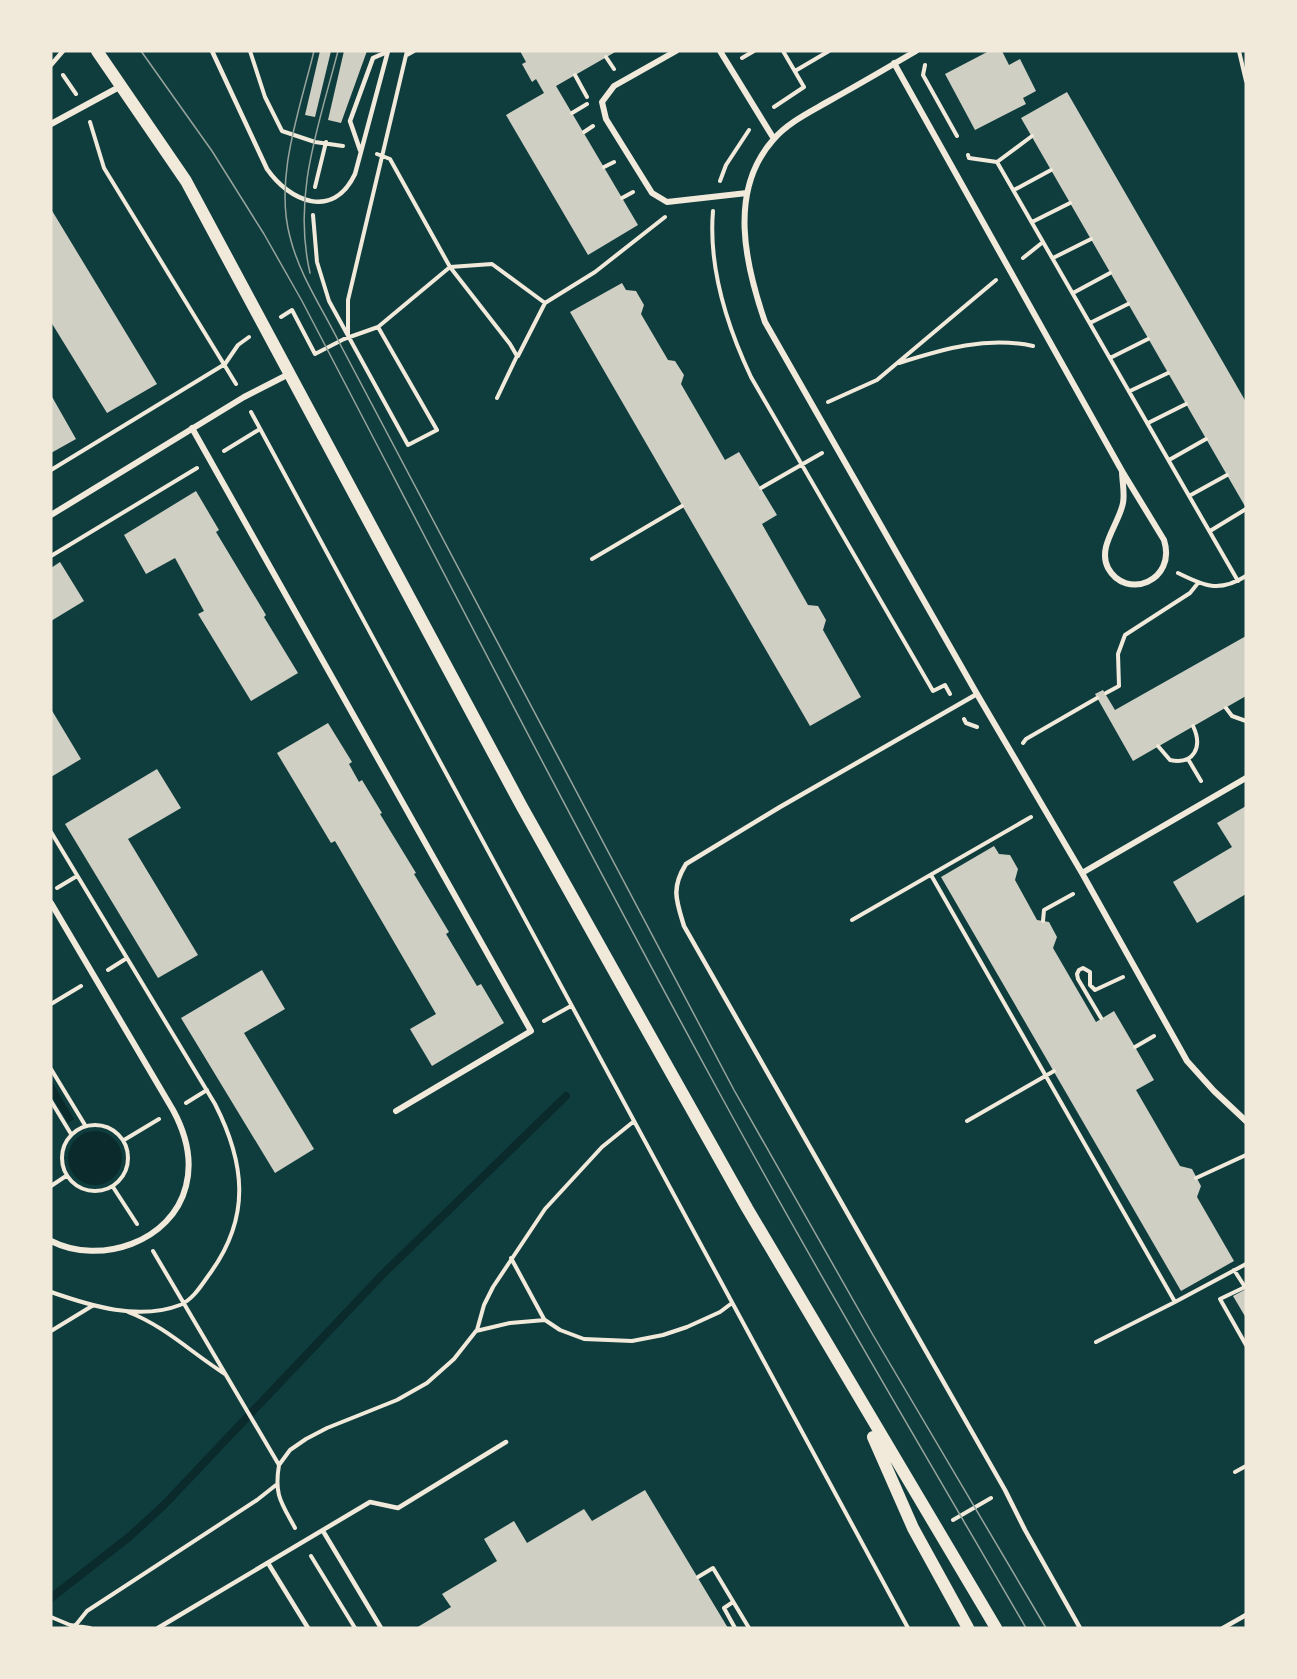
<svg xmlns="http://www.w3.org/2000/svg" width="1297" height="1679" font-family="'Varela Round',sans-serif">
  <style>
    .water { fill: #0a2a2b }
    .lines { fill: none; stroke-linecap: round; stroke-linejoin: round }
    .stream { stroke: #0a2a2b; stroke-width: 8 }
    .building { fill: #cfcfc3 }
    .path { stroke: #f1e9da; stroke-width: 4 }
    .service { stroke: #f1e9da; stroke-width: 4.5 }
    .minor { stroke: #f1e9da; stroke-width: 6 }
    .secondary { stroke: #f1e9da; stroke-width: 12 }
    .tram { stroke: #97a49c; stroke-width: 1.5 }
  </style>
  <rect width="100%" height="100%" fill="#0f3d3e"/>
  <path class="water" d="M 51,1080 L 74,1119 L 68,1123 L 51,1095 Z
    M68 1158a27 27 0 1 1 54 0a27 27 0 1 1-54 0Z"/>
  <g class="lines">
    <path class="stream" d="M 51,1598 L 129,1537 L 163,1506 L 382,1275 L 566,1096"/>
  </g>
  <path class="building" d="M 320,51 L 331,51 L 315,117 L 305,115 Z
    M 344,51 L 367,51 L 341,123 L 328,120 Z
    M 520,51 L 617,51 L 556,86 L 638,225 L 588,255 L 506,115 L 544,93 L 536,79 L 532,82 L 522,64 L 526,62 Z
    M 989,51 L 1002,51 L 1009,65 L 1020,59 L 1036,91 L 1023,98 L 1026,104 L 975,130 L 945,74 Z
    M 1067,92 L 1246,402 L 1246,508 L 1021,118 Z
    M 51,209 L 157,384 L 107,413 L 51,322 Z
    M 622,283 L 626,290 L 636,291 L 644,305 L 641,314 L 668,360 L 675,361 L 684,375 L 681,384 L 725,460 L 739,452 L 777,515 L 762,524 L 808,605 L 818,606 L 826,620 L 823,630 L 861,697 L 810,726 L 570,312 Z
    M 51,395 L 76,439 L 51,453 Z
    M 196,491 L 219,530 L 216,532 L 266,615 L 264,617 L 298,673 L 251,701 L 198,614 L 204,611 L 175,558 L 146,574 L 124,535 Z
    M 60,562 L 84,601 L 51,621 L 51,568 Z
    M 1246,636 L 1246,696 L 1133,761 L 1095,694 L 1103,690 L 1115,710 Z
    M 51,709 L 81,759 L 51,777 Z
    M 328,723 L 352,762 L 349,764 L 359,782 L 362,780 L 382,813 L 380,814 L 416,873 L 414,874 L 449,932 L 446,934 L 477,986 L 481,984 L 504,1023 L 432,1066 L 410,1029 L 436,1014 L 335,841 L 331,843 L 277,753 Z
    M 157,769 L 181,808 L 128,839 L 198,955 L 158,978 L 65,824 Z
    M 1246,806 L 1246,894 L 1197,923 L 1173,882 L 1232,847 L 1217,823 Z
    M 994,846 L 999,854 L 1010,855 L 1018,869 L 1015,880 L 1037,920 L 1049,922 L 1057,937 L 1053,948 L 1096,1022 L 1114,1011 L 1135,1047 L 1154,1080 L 1136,1090 L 1180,1166 L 1192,1169 L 1201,1186 L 1197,1197 L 1234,1261 L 1181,1291 L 941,877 Z
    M 262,970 L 285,1009 L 244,1033 L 314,1149 L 275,1173 L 181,1018 Z
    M 1246,1289 L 1246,1318 L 1233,1296 Z
    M 645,1490 L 728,1628 L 416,1628 L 451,1607 L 442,1594 L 497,1561 L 484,1539 L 514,1521 L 527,1543 L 584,1509 L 592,1521 Z"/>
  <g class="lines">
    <path class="path" d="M 250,51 L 265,97 L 282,131 L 315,142 L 343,146
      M 1239,51 L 1246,81
      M 407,55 L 414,51
      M 606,57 L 614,69
      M 742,58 L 754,51
      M 925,65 L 923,75 L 957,136
      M 795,71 L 829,51
      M 63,75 L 76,94
      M 575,75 L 587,97
      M 774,107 L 804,87 L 783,51
      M 572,113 L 587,104
      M 90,122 L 104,168 L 236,384
      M 584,132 L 593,126
      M 377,154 L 390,159 L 450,267 L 510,344 L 517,356 L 497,398
      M 968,155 L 969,158 L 997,162 L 1032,136
      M 997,162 L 1238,581
      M 604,167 L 614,162
      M 720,181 L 726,165 L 749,130
      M 315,187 L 326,142
      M 1014,190 L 1051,170
      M 622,198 L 633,192
      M 713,211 C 708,269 727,326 751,377 L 933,691 L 945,685 L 950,694
      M 313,215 L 317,262 L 329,301 L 408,445 L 437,430 L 378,327
      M 1032,222 L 1070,203
      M 1023,258 L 1043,242
      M 1053,258 L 1091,239
      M 1073,293 L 1110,273
      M 281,317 L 292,310 L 315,354 L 344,339 L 378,327 L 450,267 L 492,264 L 545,303 L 595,272 L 665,217
      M 1090,323 L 1128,304
      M 348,334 L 348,300 L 407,51
      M 518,356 L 545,303
      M 1110,358 L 1148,339
      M 899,363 C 943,349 987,336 1033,346
      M 1130,391 L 1168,373
      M 828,402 L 877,380 L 996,280
      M 251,412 L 908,1628
      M 1148,423 L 1186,404
      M 224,451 L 260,429
      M 1169,460 L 1206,439
      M 51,470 L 225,364 L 238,345 L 249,337
      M 761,488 L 822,453
      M 1189,496 L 1227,475
      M 1210,531 L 1246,509
      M 51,556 L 197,468
      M 592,559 L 682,506
      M 1178,573 C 1204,586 1219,593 1246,576
      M 1106,693 L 1119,686 L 1118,654 L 1125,635 L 1190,593 L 1198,583
      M 1226,708 L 1232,716 L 1246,721
      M 964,719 L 966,723 L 977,727
      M 1023,743 L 1026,739 L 1097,698
      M 1158,746 L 1170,760 C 1194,765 1203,747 1193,726
      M 1188,759 L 1201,781
      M 51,832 L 215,1104 C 245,1163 251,1216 211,1272 C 202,1284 194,1299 180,1305 C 139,1321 91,1306 51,1292
      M 931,875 L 1175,1302 L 1096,1342
      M 57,888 L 77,876
      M 852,920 L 1031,817
      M 1043,921 L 1044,910 L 1073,894
      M 108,970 L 127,958
      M 51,1004 L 81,986
      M 1101,1018 L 1078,979 L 1077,974 L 1079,970 L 1083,968 L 1090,972 L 1090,985 L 1095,990 L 1123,977
      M 544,1021 L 571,1006
      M 1135,1047 L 1154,1036
      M 51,1069 L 85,1125
      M 51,1101 L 71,1134
      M 186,1103 L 207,1090
      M 967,1121 L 1054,1071
      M62 1158a33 33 0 1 1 66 0a33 33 0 1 1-66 0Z
      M 124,1140 L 159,1119
      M 1196,1178 L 1246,1155
      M 51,1186 L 66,1176
      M 113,1187 L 137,1224
      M 153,1251 L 279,1465 C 274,1495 281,1502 295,1528
      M 511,1258 L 544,1319
      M 1234,1270 L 1245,1287 L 1220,1299 L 1246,1345
      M 1175,1302 L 1246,1264
      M 128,1312 C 165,1326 193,1354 225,1374
      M 477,1330 L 484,1305 L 493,1287 L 545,1209 L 602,1147 L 633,1122
      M 51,1331 L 92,1306
      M 279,1465 L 290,1450 L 306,1439 L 327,1428 L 397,1400 L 427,1383 L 454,1359 L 476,1331 L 510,1323 L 545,1320 L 560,1330 L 584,1339 L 632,1341 L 663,1335 L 687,1327 L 720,1312 L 732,1303
      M 1235,1472 L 1246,1466
      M 953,1520 L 991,1498
      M 311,1556 L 355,1628
      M 698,1577 L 713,1568 L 749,1628
      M 733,1602 L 724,1608 L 735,1628
      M 51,1617 L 70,1625 L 90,1628
      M 75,1626 L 87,1611 L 257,1500 L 276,1485"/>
    <path class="service" d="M 212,51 L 267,169 C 290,202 333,220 355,174 L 388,51
      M 51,65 L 63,51
      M 360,150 L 350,121 L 373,58 L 387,52
      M 977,694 L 780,807 L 686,864 C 671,888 676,900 684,926 L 1005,1490 L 1025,1530 L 1080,1628
      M 323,1531 L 381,1628
      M 268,1563 L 308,1628
      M 158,1628 L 370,1502 L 398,1508 L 506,1442
      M 1223,1628 L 1246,1615"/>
    <path class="minor" d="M 676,51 L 614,86 L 602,102 L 606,119 L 652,193 L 667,202 L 747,193
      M 720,51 L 774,139
      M 916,51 C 887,68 858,85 829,101 C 810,112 787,123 773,140 C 728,191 745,264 765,322 L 977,694 L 1082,873 L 1187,1061 L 1214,1091 L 1246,1121
      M 894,63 L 1122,471 L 1164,540 C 1177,581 1126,601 1108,568 C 1097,547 1119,524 1123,503 C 1125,493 1122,481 1122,471
      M 51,124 L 121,86
      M 192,428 L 531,1031 L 396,1111
      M 51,515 L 244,397 L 289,374
      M 1082,873 L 1246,778
      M 51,903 L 173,1110 C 186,1134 193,1159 186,1186 C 172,1242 100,1266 51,1241"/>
    <path class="secondary" d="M 97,51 L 186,181 L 521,805 L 634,1007 L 747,1208 L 996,1628
      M 873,1437 L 913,1528 L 968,1628"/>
    <path class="tram" d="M 141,51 L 212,151 L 264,234 L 302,301 C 440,565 577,832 720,1094 C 818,1274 923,1451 1026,1628
      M 314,51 C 300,109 274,178 290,237 C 299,274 322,308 339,342 L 734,1090 L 873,1335 L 1046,1628
      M 310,273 C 292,195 319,125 338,51"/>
  </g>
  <rect width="1297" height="1679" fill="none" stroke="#f1e9da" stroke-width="105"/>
</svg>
